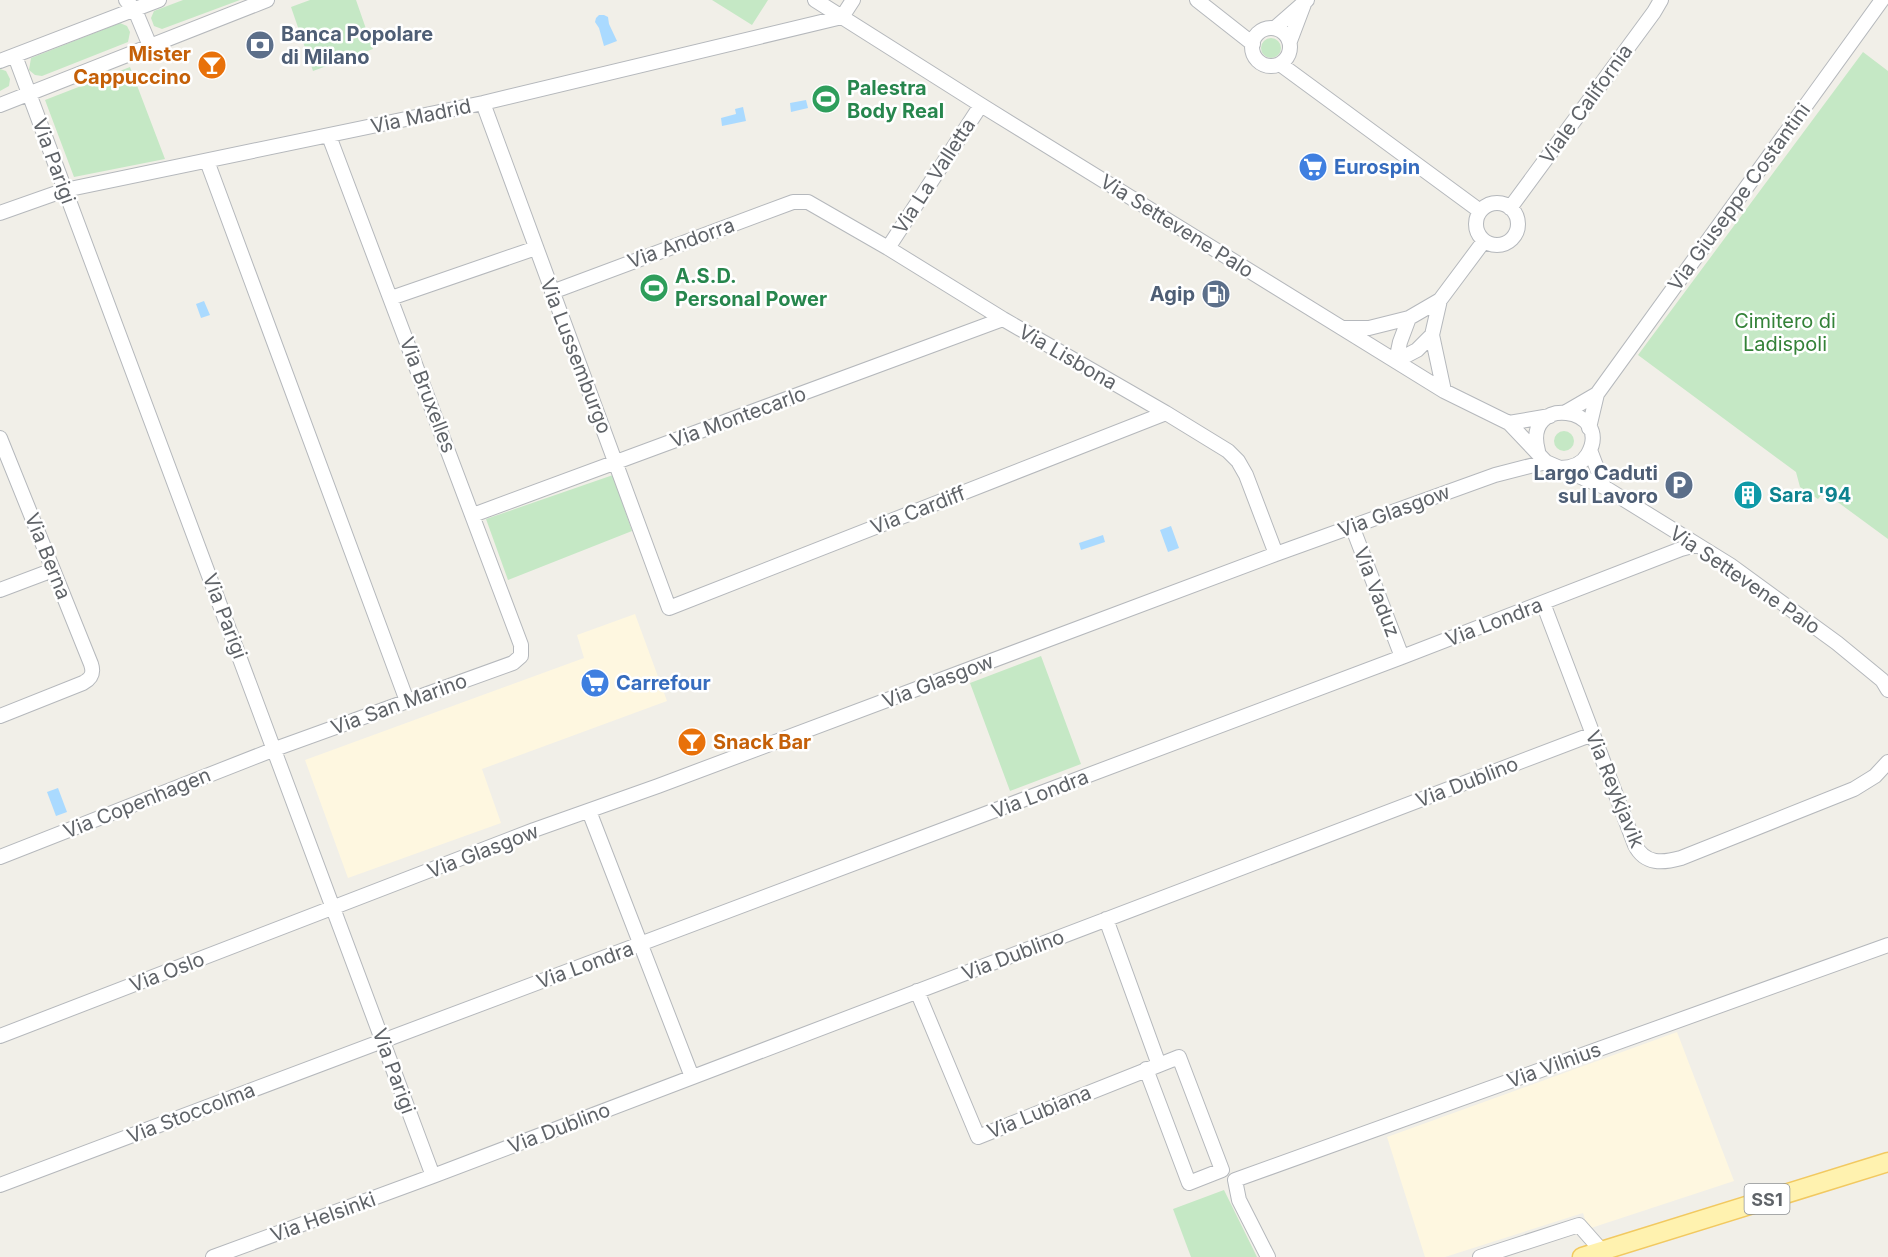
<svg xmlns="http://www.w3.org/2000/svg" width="1888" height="1257" font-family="Inter,sans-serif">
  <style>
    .commercial { fill: #fef7e0 }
    .green { fill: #c5e8c5 }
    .water { fill: #aadaff }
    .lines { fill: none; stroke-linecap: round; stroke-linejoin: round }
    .minor-casing { stroke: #b5b8bc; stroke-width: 16 }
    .major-casing { stroke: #f2c960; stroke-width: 21 }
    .minor { stroke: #fff; stroke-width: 14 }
    .major { stroke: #fff2af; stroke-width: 18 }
    .labels { text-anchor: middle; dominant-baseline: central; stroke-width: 5; stroke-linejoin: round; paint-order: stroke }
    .shield { fill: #fff; stroke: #8f9295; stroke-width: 1.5 }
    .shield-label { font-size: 18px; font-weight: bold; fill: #5f6368 }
    .service-label { font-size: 20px; font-weight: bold; fill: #4e5e75; stroke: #fff; text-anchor: end }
    .food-label { font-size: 20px; font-weight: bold; fill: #c56008; stroke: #fff; text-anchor: end }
    .leisure-label { font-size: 20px; font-weight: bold; fill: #27864d; stroke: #fff; text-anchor: start }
    .street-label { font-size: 20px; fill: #5f6368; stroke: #fff }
    .shop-label { font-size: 20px; font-weight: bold; fill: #366cbe; stroke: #fff; text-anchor: start }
    .park-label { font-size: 20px; fill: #348238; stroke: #fff }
    .culture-label { font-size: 20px; font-weight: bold; fill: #0d838f; stroke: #fff; text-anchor: start }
  </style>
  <rect width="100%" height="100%" fill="#f1efe8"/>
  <path class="commercial" d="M 635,614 L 667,701 L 482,769 L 501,823 L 348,878 L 305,760 L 584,658 L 577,635 Z
    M 1677,1032 L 1734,1181 L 1588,1229 L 1583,1213 L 1445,1257 L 1425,1257 L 1387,1137 Z"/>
  <path class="green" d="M 183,0 L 240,0 L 162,29 L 154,26 L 151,18 L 154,11 Z
    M 310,0 L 356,0 L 373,49 L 313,71 L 291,7 Z
    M 712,0 L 768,0 L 752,25 Z
    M 120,23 L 127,26 L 130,32 L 128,42 L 42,76 L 35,75 L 29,70 L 31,58 Z
    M1261 48a10 10 0 1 1 20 0a10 10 0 1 1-20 0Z
    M 1863,52 L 1888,71 L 1888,539 L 1824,492 L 1818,499 L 1800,487 L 1796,472 L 1638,355 Z
    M 130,67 L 165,159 L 74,177 L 45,100 Z
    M 0,69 L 6,71 L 10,79 L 9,86 L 0,91 Z
    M1554 441a10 10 0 1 1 20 0a10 10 0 1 1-20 0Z
    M 613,475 L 632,531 L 508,580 L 486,519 Z
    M 1041,656 L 1081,764 L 1010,791 L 970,683 Z
    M 1224,1190 L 1257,1257 L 1191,1257 L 1173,1209 Z"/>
  <path class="water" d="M 599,15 L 604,15 L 608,17 L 609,24 L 617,41 L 604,46 L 599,28 L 595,22 L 596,18 Z
    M 806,100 L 808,108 L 791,112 L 790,103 Z
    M 743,107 L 746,121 L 722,126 L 721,118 L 736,114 L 735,109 Z
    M 204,301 L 210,315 L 201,318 L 196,304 Z
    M 1171,526 L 1179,548 L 1168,552 L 1160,530 Z
    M 1103,535 L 1105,542 L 1081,550 L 1079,543 Z
    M 58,788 L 67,812 L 56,816 L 47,792 Z"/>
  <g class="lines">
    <g class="minor-casing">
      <path id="minor" d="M 126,0 L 135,10 L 150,46
        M 815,0 L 981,105 L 1444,391 L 1509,423 L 1546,462 L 1604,487 L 1730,565 L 1837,643 L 1882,680 L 1888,690
        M 1197,0 L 1253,44
        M 842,17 L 853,0
        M1252 47a19 19 0 1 1 38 0a19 19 0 1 1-38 0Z
        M 1275,28 L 1307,0
        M 1290,41 L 1304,4
        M 15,56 L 433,1176
        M 0,61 L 159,0
        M 1280,64 L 1480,211
        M 483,103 L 669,608 L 1166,413
        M 0,105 L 267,0
        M 207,161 L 407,701
        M1476 224a21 21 0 1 1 42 0a21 21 0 1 1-42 0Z
        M 1510,208 L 1654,12 L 1661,0
        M 0,213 L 65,190 L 483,103 L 842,17
        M 888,248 L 981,105
        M 552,292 L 793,202 L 808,202 L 888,248 L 1003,319 L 1166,413 L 1228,451 L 1238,461 L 1246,475 L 1276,554
        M 391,298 L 536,248
        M 1440,300 L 1432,335 L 1444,391
        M 1343,328 L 1369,328 L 1409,318 L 1440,300 L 1484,241
        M 1396,361 L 1417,350 L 1432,335
        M 1396,361 L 1400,342 L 1409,318
        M 1566,412 L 1597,394
        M 1509,423 L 1550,416
        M 1589,428 L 1597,394 L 1882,0
        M 0,438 L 91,664 C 94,673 92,678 83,683 L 0,716
        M 1590,450 L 1604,487
        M 1538,451 C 1522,393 1614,407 1588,454 C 1582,465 1571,468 1560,468
        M 473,515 L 1003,319
        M 1352,526 L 1402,657
        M 0,590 L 53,570
        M 1543,603 L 1635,845 C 1645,865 1663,863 1681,858 L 1854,789 L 1875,776 L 1888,762
        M 589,811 L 692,1077
        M 0,857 L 275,749 L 513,663 L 521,656 L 521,645 L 329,136
        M 1106,919 L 1159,1065
        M 917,991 L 978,1137 L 1179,1057 L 1222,1170 L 1189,1183 L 1146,1069
        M 0,1036 L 534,830 L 658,786 L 1276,554 L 1495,475 L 1546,462
        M 1235,1180 L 1888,945
        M 1235,1180 L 1239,1200 L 1268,1257
        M 0,1185 L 1402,657 L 1681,549 L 1696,545
        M 213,1257 L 433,1176 L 1593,734
        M 1480,1257 L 1579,1225 L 1602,1251"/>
    </g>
    <g class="major-casing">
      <path id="major" d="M 1582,1257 L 1888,1162"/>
    </g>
    <use href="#minor" class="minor"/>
    <use href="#major" class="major"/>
  </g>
  <defs>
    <g id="bank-disc" transform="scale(1.5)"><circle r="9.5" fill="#5c6f8a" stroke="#fff"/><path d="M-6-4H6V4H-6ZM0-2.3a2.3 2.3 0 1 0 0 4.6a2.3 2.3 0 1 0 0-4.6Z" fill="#fff"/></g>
    <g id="bar-disc" transform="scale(1.5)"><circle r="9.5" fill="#e8710a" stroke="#fff"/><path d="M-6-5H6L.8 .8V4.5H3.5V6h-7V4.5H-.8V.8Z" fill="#fff"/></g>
    <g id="stadium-disc" transform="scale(1.5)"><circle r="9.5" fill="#2e9e5b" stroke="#fff"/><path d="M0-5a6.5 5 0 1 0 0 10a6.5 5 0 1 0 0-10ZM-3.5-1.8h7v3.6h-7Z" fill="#fff"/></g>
    <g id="supermarket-disc" transform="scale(1.5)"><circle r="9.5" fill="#3f7fe0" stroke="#fff"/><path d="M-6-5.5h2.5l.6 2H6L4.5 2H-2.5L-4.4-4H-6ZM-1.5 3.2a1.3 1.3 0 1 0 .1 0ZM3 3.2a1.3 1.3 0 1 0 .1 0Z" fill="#fff"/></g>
    <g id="fuel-disc" transform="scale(1.5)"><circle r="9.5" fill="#5c6f8a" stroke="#fff"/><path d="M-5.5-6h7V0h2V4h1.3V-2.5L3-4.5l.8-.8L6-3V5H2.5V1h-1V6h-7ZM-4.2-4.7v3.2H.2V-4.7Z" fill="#fff"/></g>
    <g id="parking-disc" transform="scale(1.5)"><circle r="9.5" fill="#5c6f8a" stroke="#fff"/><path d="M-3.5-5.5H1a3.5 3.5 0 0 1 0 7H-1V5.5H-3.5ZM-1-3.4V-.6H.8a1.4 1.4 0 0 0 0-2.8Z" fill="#fff"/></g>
    <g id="building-disc" transform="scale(1.5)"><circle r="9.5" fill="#0f9aa8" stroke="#fff"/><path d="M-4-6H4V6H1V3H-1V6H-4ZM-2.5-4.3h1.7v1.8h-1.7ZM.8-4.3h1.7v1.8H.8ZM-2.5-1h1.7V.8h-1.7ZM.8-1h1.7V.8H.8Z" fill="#fff"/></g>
  </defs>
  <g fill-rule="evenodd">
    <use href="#bank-disc" x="260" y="45"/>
    <use href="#bar-disc" x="212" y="65"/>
    <use href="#stadium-disc" x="826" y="99"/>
    <use href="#supermarket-disc" x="1313" y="167"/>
    <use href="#stadium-disc" x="654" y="288"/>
    <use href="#fuel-disc" x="1216" y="294"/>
    <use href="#parking-disc" x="1679" y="485"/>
    <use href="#building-disc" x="1748" y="495"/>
    <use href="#supermarket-disc" x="595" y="683"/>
    <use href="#bar-disc" x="692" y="742"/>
  </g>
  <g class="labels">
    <rect class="shield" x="1744.5" y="1184" width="45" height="30" rx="4.5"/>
    <g class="shield-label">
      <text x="1767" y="1199">SS1</text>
    </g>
    <g class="service-label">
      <text x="281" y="34" text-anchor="start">Banca Popolare<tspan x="281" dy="23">di Milano</tspan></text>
      <text x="1195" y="294">Agip</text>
      <text x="1658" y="473">Largo Caduti<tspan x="1658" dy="23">sul Lavoro</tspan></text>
    </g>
    <g class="food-label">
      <text x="191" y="54">Mister<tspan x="191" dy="23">Cappuccino</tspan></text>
      <text x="713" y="742" text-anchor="start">Snack Bar</text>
    </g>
    <g class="leisure-label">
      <text x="847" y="88">Palestra<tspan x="847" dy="23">Body Real</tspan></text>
      <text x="675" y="276">A.S.D.<tspan x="675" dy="23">Personal Power</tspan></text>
    </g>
    <g class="street-label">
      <text transform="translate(1586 104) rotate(-54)">Viale California</text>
      <text transform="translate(421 116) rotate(-12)">Via Madrid</text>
      <text transform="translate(54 161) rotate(70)">Via Parigi</text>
      <text transform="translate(934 176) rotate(-57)">Via La Valletta</text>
      <text transform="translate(1739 197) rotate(-54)">Via Giuseppe Costantini</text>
      <text transform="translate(1177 226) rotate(32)">Via Settevene Palo</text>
      <text transform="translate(681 243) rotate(-20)">Via Andorra</text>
      <text transform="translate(576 356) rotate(69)">Via Lussemburgo</text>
      <text transform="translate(1068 357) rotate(30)">Via Lisbona</text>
      <text transform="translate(428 395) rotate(69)">Via Bruxelles</text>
      <text transform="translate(738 417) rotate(-20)">Via Montecarlo</text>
      <text transform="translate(918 510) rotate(-21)">Via Cardiff</text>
      <text transform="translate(1394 511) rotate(-20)">Via Glasgow</text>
      <text transform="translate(48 556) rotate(68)">Via Berna</text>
      <text transform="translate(1745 580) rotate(34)">Via Settevene Palo</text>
      <text transform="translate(1377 592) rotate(69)">Via Vaduz</text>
      <text transform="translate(225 616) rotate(69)">Via Parigi</text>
      <text transform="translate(1494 622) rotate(-21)">Via Londra</text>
      <text transform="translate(938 681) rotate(-21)">Via Glasgow</text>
      <text transform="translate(399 704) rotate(-20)">Via San Marino</text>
      <text transform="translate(1467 782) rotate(-21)">Via Dublino</text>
      <text transform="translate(1615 789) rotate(68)">Via Reykjavik</text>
      <text transform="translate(1040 794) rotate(-21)">Via Londra</text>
      <text transform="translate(137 803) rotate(-22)">Via Copenhagen</text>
      <text transform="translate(483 851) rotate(-21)">Via Glasgow</text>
      <text transform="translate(1013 955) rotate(-21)">Via Dublino</text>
      <text transform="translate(585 965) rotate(-20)">Via Londra</text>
      <text transform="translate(167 972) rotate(-21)">Via Oslo</text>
      <text transform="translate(1554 1065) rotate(-20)">Via Vilnius</text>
      <text transform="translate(394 1071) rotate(70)">Via Parigi</text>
      <text transform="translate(1039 1112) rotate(-22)">Via Lubiana</text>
      <text transform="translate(191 1113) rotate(-21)">Via Stoccolma</text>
      <text transform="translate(559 1128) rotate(-21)">Via Dublino</text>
      <text transform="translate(323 1217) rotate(-20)">Via Helsinki</text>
    </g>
    <g class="shop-label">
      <text x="1334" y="167">Eurospin</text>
      <text x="616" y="683">Carrefour</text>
    </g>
    <g class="park-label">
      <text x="1785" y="321">Cimitero di<tspan x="1785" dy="23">Ladispoli</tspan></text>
    </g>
    <g class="culture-label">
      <text x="1769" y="495">Sara '94</text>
    </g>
  </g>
</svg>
